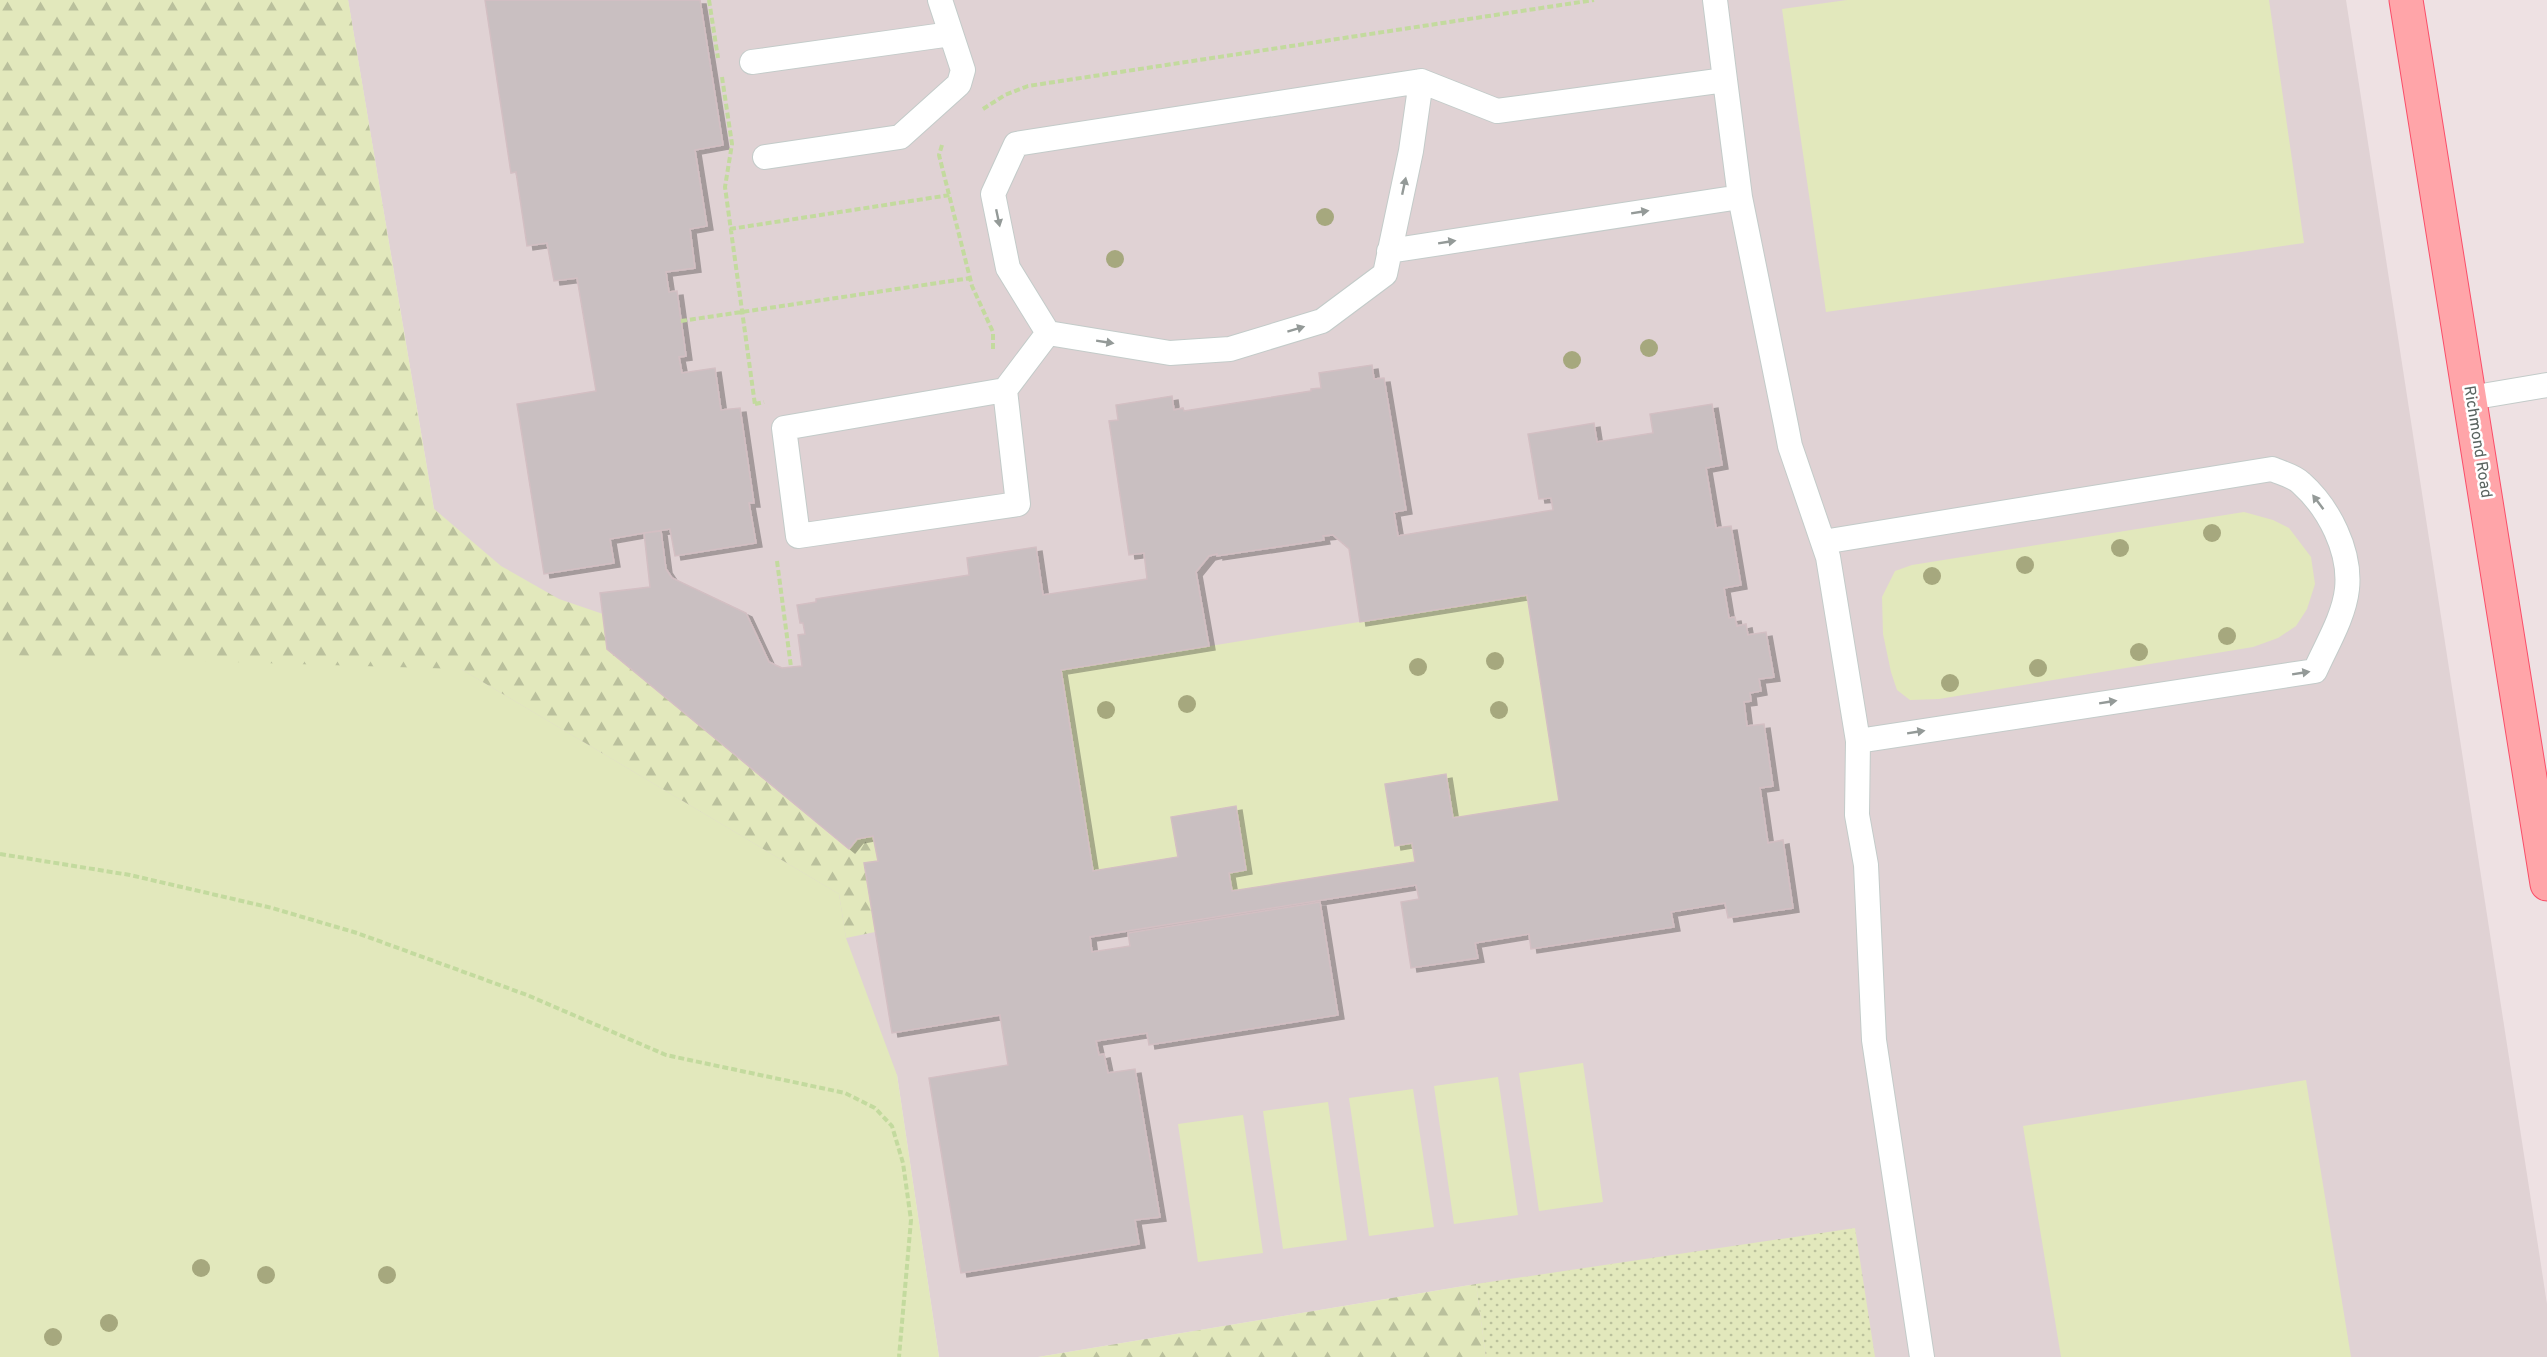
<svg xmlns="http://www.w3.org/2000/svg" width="2547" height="1357" font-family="Overpass,sans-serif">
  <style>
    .education { fill: #e0d2d4 }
    .grass { fill: #e2e8bc }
    .forest { fill: url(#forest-firs) }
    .park { fill: url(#park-dots) }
    .building { fill: #c9bfc1; stroke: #d3bfc3; stroke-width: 1.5; fill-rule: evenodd; filter: url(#shadow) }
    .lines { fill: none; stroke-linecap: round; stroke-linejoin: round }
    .lane-casing { stroke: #c3cbc9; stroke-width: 26 }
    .primary-casing { stroke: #fa4e69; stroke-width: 35 }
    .path { stroke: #c3da9e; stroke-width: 4; stroke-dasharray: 6 3; stroke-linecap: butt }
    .lane { stroke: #fff; stroke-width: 24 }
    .primary { stroke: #ffa5a9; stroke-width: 33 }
    .tree { fill: #a6a87e }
    .oneway { fill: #949a98 }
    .labels { text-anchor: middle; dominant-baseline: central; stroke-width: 5; stroke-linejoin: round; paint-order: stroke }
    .street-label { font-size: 16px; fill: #5a6460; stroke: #fff }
  </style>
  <defs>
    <pattern id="forest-firs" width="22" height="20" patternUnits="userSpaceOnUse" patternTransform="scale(1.5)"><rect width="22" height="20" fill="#e2e8bc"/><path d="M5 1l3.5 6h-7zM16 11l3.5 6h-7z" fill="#bac09c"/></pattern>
    <pattern id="park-dots" width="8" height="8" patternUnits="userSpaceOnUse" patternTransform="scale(1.5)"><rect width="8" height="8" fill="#e2e8bc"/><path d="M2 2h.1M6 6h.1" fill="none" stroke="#bac09c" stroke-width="1.8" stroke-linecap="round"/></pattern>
    <filter id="shadow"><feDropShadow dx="6" dy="4" stdDeviation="0" flood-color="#0004"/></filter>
  </defs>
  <rect width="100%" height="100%" fill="#eee1e3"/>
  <path class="education" d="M 348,0 L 2346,0 L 2547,1304 L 2547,1357 L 1486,1357 L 1476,1284 L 1038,1357 L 939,1357 L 897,1075 L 461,669 Z"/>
  <path class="grass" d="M 0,0 L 348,0 L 461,669 L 839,894 L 846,938 L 897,1075 L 939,1357 L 0,1357 Z
    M 1847,0 L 2269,0 L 2304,243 L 1826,312 L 1782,9 Z
    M 2244,512 L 2273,520 L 2289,528 L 2311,557 L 2315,584 L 2307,609 L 2296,626 L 2278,638 L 2253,647 L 1939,699 L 1910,700 L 1897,690 L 1891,672 L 1883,634 L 1882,597 L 1895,571 L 1912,565 Z
    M 1527,595 L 1559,801 L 1453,818 L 1446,775 L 1385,784 L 1395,846 L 1412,843 L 1415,862 L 1232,891 L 1229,873 L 1246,870 L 1236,806 L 1172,817 L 1178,857 L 1093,871 L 1061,670 Z
    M 1583,1063 L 1603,1202 L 1539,1211 L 1519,1073 Z
    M 1498,1077 L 1518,1215 L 1454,1224 L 1434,1086 Z
    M 2306,1080 L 2351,1357 L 2061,1357 L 2023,1126 Z
    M 1413,1089 L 1434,1227 L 1369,1236 L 1349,1098 Z
    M 1328,1102 L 1347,1240 L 1283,1249 L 1263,1111 Z
    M 1243,1115 L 1263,1253 L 1198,1262 L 1178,1124 Z"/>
  <path class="forest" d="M 0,0 L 348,0 L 433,508 L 501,566 L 559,599 L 603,614 L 607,649 L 848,849 L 857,839 L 873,836 L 878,861 L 864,864 L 875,932 L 846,938 L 839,894 L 461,669 L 0,655 Z
    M 1476,1284 L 1486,1357 L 1038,1357 Z"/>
  <path class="park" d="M 1855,1228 L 1875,1357 L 1486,1357 L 1476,1284 Z"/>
  <path class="building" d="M 485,0 L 700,0 L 723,145 L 695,150 L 707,226 L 690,229 L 695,268 L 666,272 L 669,292 L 677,291 L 686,356 L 679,357 L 682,373 L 715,368 L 721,410 L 740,408 L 754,503 L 749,503 L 756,543 L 675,556 L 670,529 L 644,533 L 610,539 L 614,563 L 544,574 L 517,404 L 596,391 L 577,278 L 554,281 L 547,243 L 527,246 L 516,172 L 511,173 Z
    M 1372,365 L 1374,379 L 1384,378 L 1406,510 L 1394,512 L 1398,536 L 1553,510 L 1551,498 L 1539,499 L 1528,434 L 1594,423 L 1597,442 L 1653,433 L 1650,414 L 1712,404 L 1722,465 L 1706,468 L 1716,528 L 1731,526 L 1741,585 L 1724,588 L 1729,618 L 1735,617 L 1737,626 L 1746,624 L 1748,635 L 1766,632 L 1774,677 L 1759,679 L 1761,691 L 1750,693 L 1751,701 L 1744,702 L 1747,726 L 1764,724 L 1773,786 L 1760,788 L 1768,843 L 1783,840 L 1793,908 L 1728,918 L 1725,903 L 1671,912 L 1674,927 L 1531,949 L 1529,934 L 1475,943 L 1478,958 L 1411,968 L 1401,902 L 1419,899 L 1416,885 L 1090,937 L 1092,952 L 1130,946 L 1128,933 L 1320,902 L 1338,1015 L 1149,1045 L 1147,1033 L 1096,1041 L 1099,1055 L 1104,1054 L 1108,1073 L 1135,1069 L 1160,1217 L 1135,1220 L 1139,1244 L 961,1273 L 929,1078 L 1008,1065 L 1000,1015 L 892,1033 L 864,863 L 878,861 L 873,836 L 857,839 L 849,849 L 607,649 L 600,593 L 650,587 L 644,533 L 661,531 L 666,569 L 672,578 L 746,613 L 769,662 L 782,668 L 802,666 L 798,635 L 805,634 L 803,623 L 800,623 L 797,605 L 816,602 L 816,599 L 969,575 L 967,558 L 1036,547 L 1043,595 L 1147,579 L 1144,553 L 1129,555 L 1109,421 L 1118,420 L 1116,405 L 1172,396 L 1174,410 L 1183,408 L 1184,411 L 1311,391 L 1311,389 L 1321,388 L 1319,373 ZM 1333,535 L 1349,549 L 1360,622 L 1527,595 L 1559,801 L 1453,818 L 1446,774 L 1385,784 L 1395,846 L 1412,843 L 1415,862 L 1232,891 L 1229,873 L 1246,870 L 1236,806 L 1171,817 L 1178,857 L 1093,871 L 1061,670 L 1209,646 L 1196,572 L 1209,556 L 1217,554 L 1217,556 L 1324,540 L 1323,536 Z"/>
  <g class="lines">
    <g class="lane-casing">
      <path id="lane" d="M 752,62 L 951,34
        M 1725,80 L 1740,197 L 1786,425 L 1790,446 L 1828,557 L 1858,741 L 1857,815 L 1866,865 L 1874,1040 L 1922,1357
        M 1421,81 L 1411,151 L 1385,274 L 1322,321 L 1230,349 L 1170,353 L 1048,333 L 1008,268 L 993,194 L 1016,144 L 1421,81 L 1497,111 L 1725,80 L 1715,0
        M 765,157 L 900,137 L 959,84 L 963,70 L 940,0
        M 1389,251 L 1740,197
        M 1005,390 L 1018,504 L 798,536 L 784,428 L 1005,390 L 1048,333
        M 2470,398 L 2547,385
        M 1823,542 L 2272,469 C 2281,473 2294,476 2301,483 C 2329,508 2351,551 2347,589 C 2344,617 2326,646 2315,671 L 1858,741"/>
    </g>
    <g class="primary-casing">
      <path id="primary" d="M 2406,0 L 2547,884"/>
    </g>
    <path class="path" d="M 709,0 L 718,58
      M 722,77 L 732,144 L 725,187 L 755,405
      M 983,109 L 1005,95 L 1028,86 L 1594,0
      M 942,145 L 939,155 L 972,286 L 993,332 L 993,350
      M 730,229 L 950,195
      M 681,321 L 971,278
      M 755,404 L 764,402
      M 777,561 L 791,667
      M 0,854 L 130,875 L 272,908 L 357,933 L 527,995 L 666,1055 L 845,1093 L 875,1108 L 892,1126 L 903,1163 L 911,1220 L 899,1357"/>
    <use href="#lane" class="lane"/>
    <use href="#primary" class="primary"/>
  </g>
  <g class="tree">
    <circle cx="1325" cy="217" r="9"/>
    <circle cx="1115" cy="259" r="9"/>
    <circle cx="1649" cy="348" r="9"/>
    <circle cx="1572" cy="360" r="9"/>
    <circle cx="2212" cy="533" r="9"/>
    <circle cx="2120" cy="548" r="9"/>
    <circle cx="2025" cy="565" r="9"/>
    <circle cx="1932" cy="576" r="9"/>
    <circle cx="2227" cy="636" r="9"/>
    <circle cx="2139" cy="652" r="9"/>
    <circle cx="1495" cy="661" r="9"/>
    <circle cx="1418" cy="667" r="9"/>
    <circle cx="2038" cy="668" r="9"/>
    <circle cx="1950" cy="683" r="9"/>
    <circle cx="1187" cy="704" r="9"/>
    <circle cx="1106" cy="710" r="9"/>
    <circle cx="1499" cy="710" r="9"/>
    <circle cx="201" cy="1268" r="9"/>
    <circle cx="266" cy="1275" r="9"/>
    <circle cx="387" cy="1275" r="9"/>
    <circle cx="109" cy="1323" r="9"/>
    <circle cx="53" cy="1337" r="9"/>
  </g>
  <defs><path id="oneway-solid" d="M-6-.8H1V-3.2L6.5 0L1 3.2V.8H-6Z" transform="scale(1.5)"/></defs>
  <g class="oneway">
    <use href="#oneway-solid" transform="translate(1404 186) rotate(-78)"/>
    <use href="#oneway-solid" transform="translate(1640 212) rotate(-9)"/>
    <use href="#oneway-solid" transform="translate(998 218) rotate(78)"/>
    <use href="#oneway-solid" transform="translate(1447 242) rotate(-9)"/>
    <use href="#oneway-solid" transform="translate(1296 329) rotate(-17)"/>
    <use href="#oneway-solid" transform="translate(1105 342) rotate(9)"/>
    <use href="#oneway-solid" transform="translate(2318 502) rotate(-127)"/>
    <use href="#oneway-solid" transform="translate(2301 673) rotate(-9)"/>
    <use href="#oneway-solid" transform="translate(2108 702) rotate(-9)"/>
    <use href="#oneway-solid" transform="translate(1916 732) rotate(-9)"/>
  </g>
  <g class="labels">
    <g class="street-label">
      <text transform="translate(2477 442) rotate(81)">Richmond Road</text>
    </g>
  </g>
</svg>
